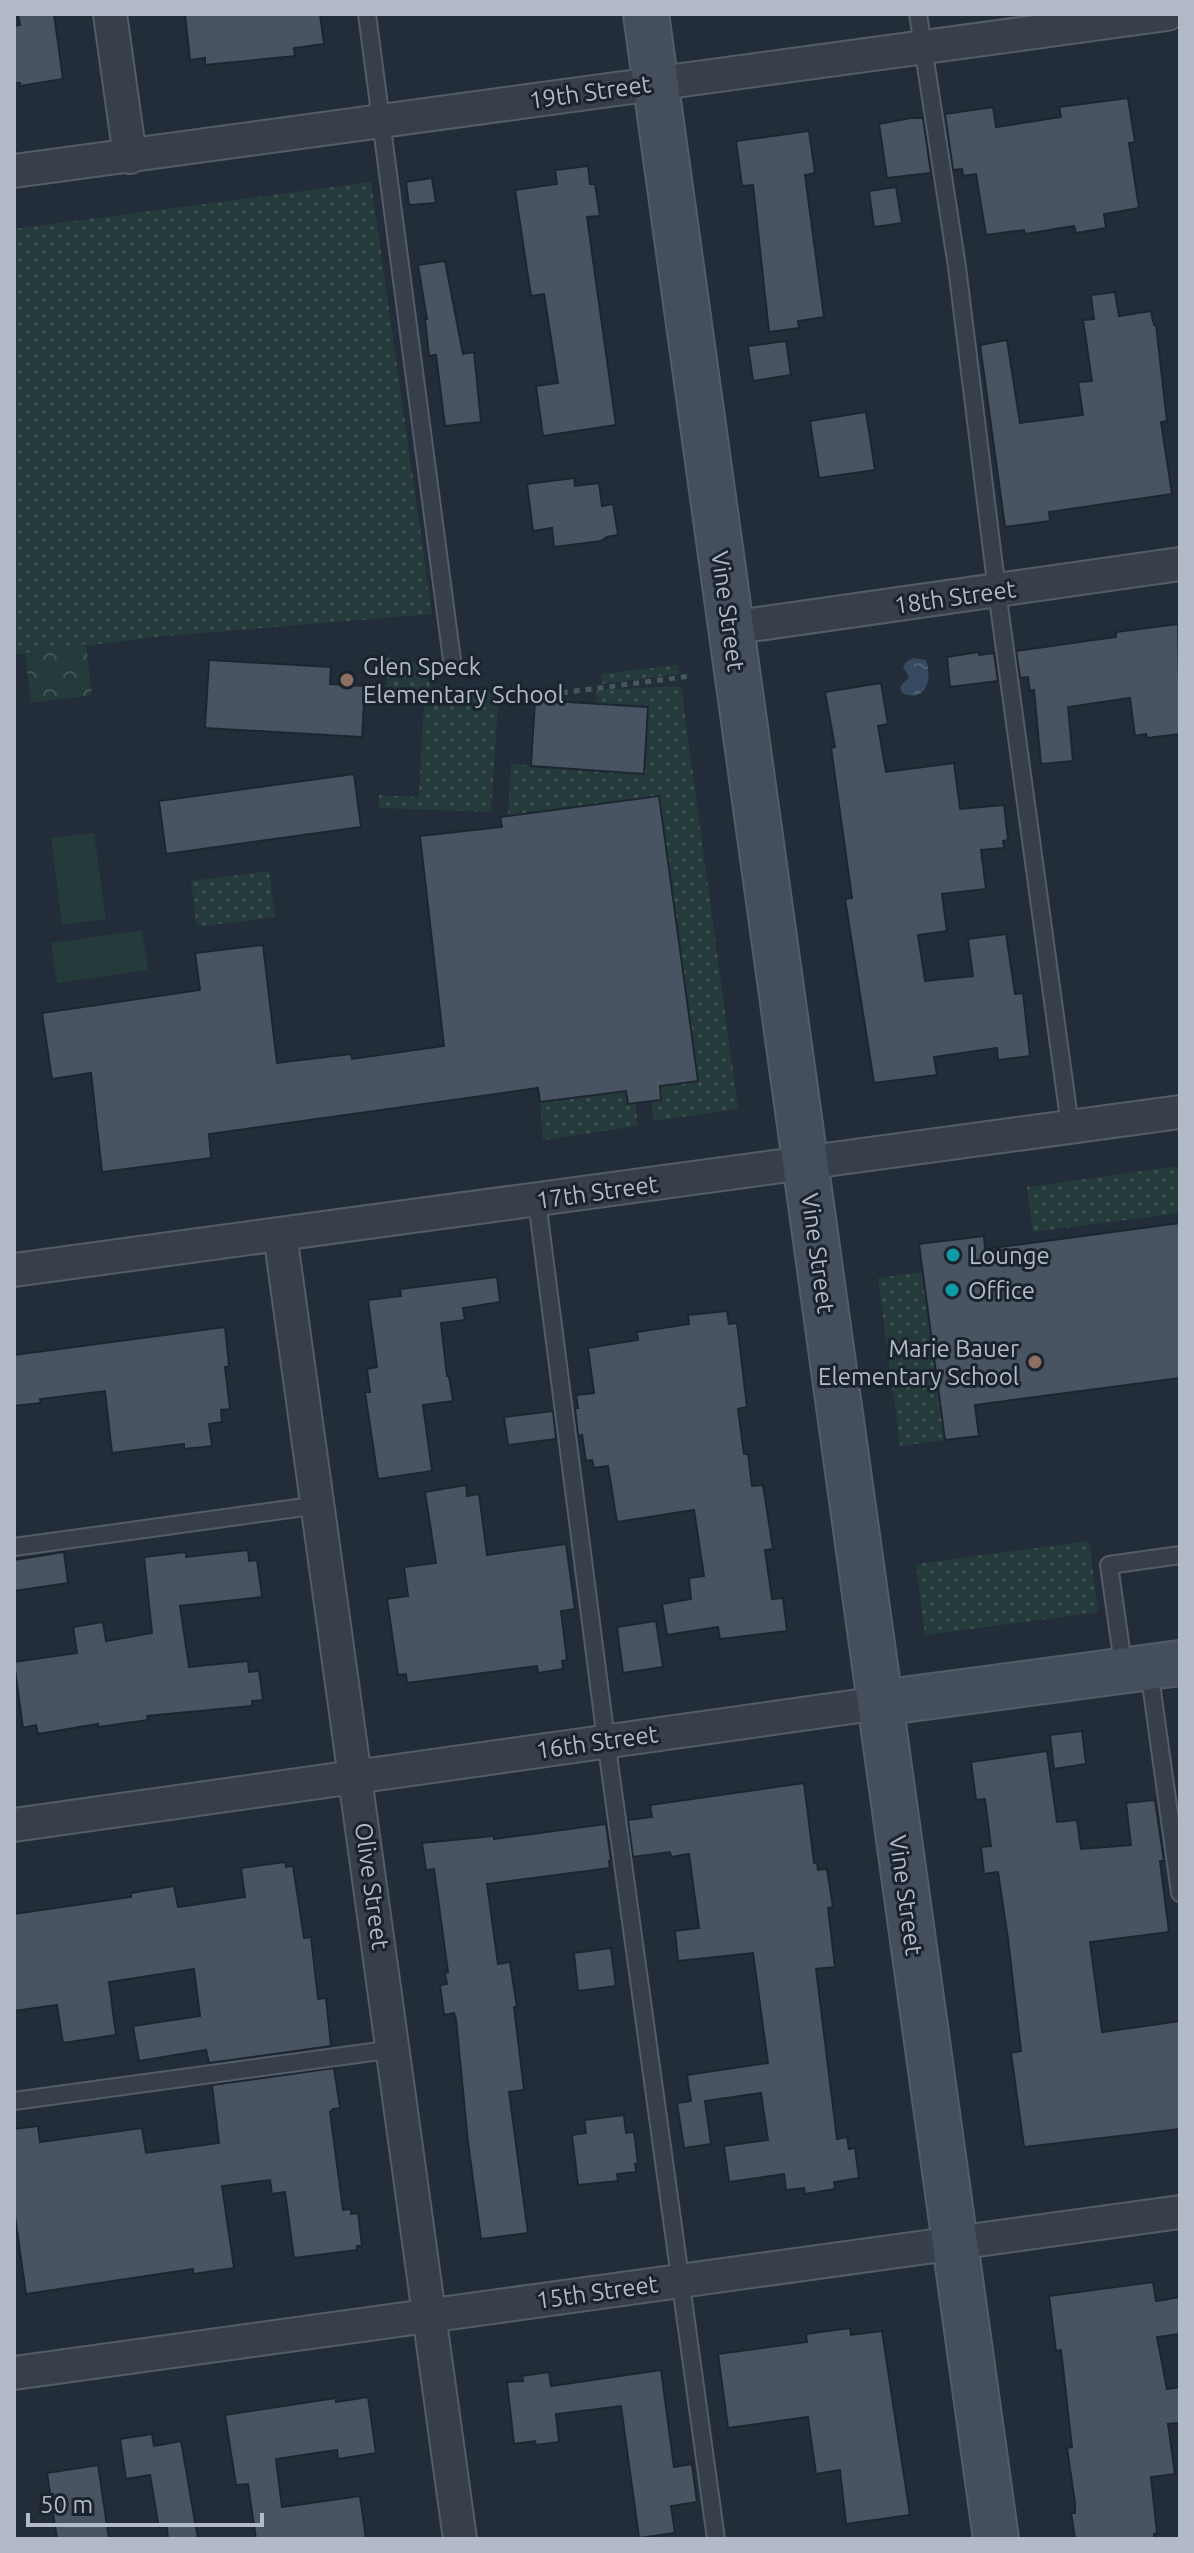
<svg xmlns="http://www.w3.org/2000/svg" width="1194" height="2553" font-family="Ubuntu,sans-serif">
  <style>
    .grass { fill: url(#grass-dots) }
    .park { fill: url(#park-crowns) }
    .pitch { fill: #253a3b }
    .water { fill: url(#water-ripples) }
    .building { fill: #495463; stroke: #1d2630; stroke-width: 2 }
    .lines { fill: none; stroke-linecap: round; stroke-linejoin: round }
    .lane-casing { stroke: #545d67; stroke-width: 20 }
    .street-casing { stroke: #545d67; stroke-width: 36 }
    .secondary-casing { stroke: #545d67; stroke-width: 48 }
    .path { stroke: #445759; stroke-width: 5; stroke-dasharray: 6 6; stroke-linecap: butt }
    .lane { stroke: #363f4a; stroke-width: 16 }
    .street { stroke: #363f4a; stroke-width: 32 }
    .secondary { stroke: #444e5c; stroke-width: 44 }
    .education-dot { fill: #8d6e63; stroke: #1b242e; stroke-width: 3 }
    .culture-dot { fill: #0f9aa8; stroke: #1b242e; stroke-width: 3 }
    .labels { text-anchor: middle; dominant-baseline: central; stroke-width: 6; stroke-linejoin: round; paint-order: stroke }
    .street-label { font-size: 24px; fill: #b1bac6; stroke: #1b242e }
    .poi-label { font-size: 24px; fill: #b1bac6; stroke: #1b242e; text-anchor: start }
  </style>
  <defs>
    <pattern id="grass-dots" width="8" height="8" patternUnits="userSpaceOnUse" patternTransform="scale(2)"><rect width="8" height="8" fill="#253a3b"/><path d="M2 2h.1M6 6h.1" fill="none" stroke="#425456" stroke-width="1.8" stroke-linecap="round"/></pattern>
    <pattern id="park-crowns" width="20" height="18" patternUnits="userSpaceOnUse" patternTransform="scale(2)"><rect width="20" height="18" fill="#253a3b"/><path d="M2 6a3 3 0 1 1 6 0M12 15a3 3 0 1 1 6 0" fill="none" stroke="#425456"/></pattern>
    <pattern id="water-ripples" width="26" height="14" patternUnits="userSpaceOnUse" patternTransform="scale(2)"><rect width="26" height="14" fill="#364960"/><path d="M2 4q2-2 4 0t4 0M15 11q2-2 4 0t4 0" fill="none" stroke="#516175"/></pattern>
  </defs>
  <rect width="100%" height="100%" fill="#222d39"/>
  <path class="grass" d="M 371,182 L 432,614 L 155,637 L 14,655 L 14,229 Z
    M 386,657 L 424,665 L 431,688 L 448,686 L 449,694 L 499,687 L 491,812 L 379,808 L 379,795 L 419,797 L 424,703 L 386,699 L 387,677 L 384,677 L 383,663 Z
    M 677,665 L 680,674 L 601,684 L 602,674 Z
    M 681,686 L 738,1109 L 654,1121 L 651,1101 L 661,1099 L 660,1086 L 508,816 L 511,764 L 643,773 L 648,708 L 595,704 L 597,690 Z
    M 269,871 L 275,917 L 197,927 L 191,881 Z
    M 626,1091 L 628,1103 L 636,1103 L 637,1126 L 543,1140 L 540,1102 Z
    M 1180,1166 L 1180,1213 L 1033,1232 L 1027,1187 Z
    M 922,1272 L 945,1440 L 900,1446 L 878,1278 Z
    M 1089,1541 L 1098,1612 L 925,1635 L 916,1564 Z"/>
  <path class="park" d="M 86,644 L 92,695 L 31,703 L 25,653 Z"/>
  <path class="pitch" d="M 94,833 L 106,919 L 62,925 L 51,838 Z
    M 142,930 L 148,970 L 57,983 L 51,943 Z"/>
  <path class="water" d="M 913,658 L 926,660 C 933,679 926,704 902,693 L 900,687 L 909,677 L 903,667 L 906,662 Z"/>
  <path class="building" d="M 18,14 L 54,14 L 63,79 L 20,86 L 20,83 L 14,83 L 14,26 L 20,25 Z
    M 185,14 L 320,14 L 324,44 L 294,48 L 295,56 L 205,65 L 205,58 L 190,60 Z
    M 1128,98 L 1135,142 L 1129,143 L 1139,208 L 1104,214 L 1106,228 L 1076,233 L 1074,226 L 1025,234 L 1024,230 L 986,235 L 976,174 L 963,176 L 962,169 L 953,170 L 945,114 L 993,107 L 996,127 L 1061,117 L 1059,107 Z
    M 911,118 L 923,118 L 931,173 L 887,178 L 879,124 Z
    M 809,131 L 815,173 L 805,175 L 824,317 L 798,321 L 799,328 L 769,332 L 753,185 L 742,186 L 736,141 Z
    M 588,166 L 590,184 L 595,184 L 600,216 L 587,217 L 616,425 L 543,436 L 536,386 L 558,383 L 544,294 L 531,296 L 515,190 L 557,184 L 555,170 Z
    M 432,178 L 436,203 L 409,205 L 406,182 Z
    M 896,187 L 902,223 L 874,227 L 869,191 Z
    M 445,261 L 463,354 L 474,352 L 481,422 L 445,426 L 436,355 L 429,356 L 425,319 L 427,319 L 418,265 Z
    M 1115,292 L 1119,316 L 1151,311 L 1154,325 L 1156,325 L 1167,421 L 1161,422 L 1172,494 L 1049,512 L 1050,521 L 1005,527 L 980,345 L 1007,340 L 1020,423 L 1083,415 L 1078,382 L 1092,381 L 1083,320 L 1094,319 L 1091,295 Z
    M 786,341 L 791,375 L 753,381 L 748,346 Z
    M 866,412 L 875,470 L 819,478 L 810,421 Z
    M 574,478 L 575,486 L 599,483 L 602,506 L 613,504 L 618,535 L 607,537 L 601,541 L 554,547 L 552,528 L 533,531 L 527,484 Z
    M 1178,624 L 1180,734 L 1147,738 L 1146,734 L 1135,736 L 1130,698 L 1068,707 L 1073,761 L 1041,764 L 1034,690 L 1030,691 L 1028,677 L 1020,678 L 1016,651 L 1116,637 L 1116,632 Z
    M 979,652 L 979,655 L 994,653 L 998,681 L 950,687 L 947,657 Z
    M 209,660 L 331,667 L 330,684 L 365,686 L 362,737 L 205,728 Z
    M 881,683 L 888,724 L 878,726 L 886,772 L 954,763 L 960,809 L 1004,805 L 1008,840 L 1003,841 L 1004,848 L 981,850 L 986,889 L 942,894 L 947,931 L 918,935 L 925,981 L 973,976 L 968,939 L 1006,934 L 1015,994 L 1023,993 L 1030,1056 L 998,1060 L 997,1048 L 934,1057 L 937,1075 L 874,1083 L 845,899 L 852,898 L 831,748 L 835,747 L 825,692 Z
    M 535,700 L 648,707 L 644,774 L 531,766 Z
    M 354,774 L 361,827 L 166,854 L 159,801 Z
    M 659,796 L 698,1081 L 660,1086 L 661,1100 L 628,1104 L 626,1091 L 540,1102 L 538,1088 L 209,1134 L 211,1158 L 102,1172 L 91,1073 L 52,1079 L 42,1013 L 200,990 L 195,953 L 263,945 L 277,1063 L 351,1054 L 352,1059 L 444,1046 L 420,836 L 502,827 L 500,817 Z
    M 1180,1223 L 1180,1378 L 975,1405 L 979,1436 L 945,1440 L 919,1244 L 984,1236 L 985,1249 Z
    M 497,1277 L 500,1302 L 463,1308 L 465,1320 L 441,1323 L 447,1376 L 449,1376 L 453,1401 L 423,1405 L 432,1471 L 378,1479 L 365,1392 L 370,1392 L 367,1369 L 377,1367 L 368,1300 L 401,1296 L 400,1289 Z
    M 727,1311 L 729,1324 L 737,1323 L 747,1407 L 738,1409 L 744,1454 L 748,1454 L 752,1486 L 763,1485 L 773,1549 L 765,1550 L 772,1599 L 783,1598 L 787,1631 L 720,1639 L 718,1627 L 667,1635 L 662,1604 L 691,1599 L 689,1578 L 704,1576 L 694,1510 L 617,1522 L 608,1466 L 594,1468 L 592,1460 L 586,1461 L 582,1435 L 578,1436 L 575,1408 L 578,1408 L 576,1395 L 594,1393 L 588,1348 L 638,1340 L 637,1332 L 689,1324 L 688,1315 Z
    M 225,1327 L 229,1366 L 225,1367 L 230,1409 L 221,1410 L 222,1422 L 209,1424 L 212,1446 L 184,1449 L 184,1444 L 112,1453 L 105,1391 L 40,1399 L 41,1403 L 14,1406 L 14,1355 Z
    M 553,1411 L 556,1439 L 508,1445 L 504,1417 Z
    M 466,1485 L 467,1496 L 479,1494 L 487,1555 L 566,1544 L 575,1609 L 561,1611 L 567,1660 L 562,1661 L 563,1669 L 538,1673 L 537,1666 L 407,1683 L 406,1674 L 398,1675 L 387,1599 L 408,1596 L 404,1567 L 436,1563 L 425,1492 Z
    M 248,1550 L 249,1561 L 257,1560 L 262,1597 L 180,1606 L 189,1667 L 248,1661 L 249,1672 L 259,1671 L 263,1700 L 252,1701 L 252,1706 L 147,1716 L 148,1720 L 98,1727 L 98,1724 L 38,1734 L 36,1725 L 23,1728 L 14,1662 L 77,1653 L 73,1627 L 103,1622 L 106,1641 L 152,1633 L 144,1557 L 186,1552 L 186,1557 Z
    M 64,1552 L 68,1583 L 14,1591 L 14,1560 Z
    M 656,1621 L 663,1667 L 623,1673 L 617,1627 Z
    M 1082,1731 L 1086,1764 L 1054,1769 L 1050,1735 Z
    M 1047,1751 L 1057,1822 L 1077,1820 L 1081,1849 L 1131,1845 L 1126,1803 L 1155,1800 L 1164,1861 L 1160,1861 L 1169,1932 L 1090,1942 L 1102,2032 L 1180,2021 L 1180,2129 L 1024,2147 L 1011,2053 L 1021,2051 L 1008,1939 L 998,1872 L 984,1874 L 981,1847 L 991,1846 L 985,1799 L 976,1800 L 971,1762 Z
    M 804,1783 L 814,1863 L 817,1863 L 818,1870 L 827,1869 L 833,1907 L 828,1908 L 835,1967 L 816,1969 L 837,2139 L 847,2137 L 849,2149 L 855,2148 L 859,2178 L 834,2182 L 835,2189 L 805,2194 L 804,2188 L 786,2190 L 784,2174 L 729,2182 L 724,2146 L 768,2140 L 761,2093 L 705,2101 L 711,2144 L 684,2148 L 677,2103 L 691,2101 L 687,2075 L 768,2063 L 753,1953 L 678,1961 L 675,1931 L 699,1928 L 689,1854 L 671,1857 L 670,1852 L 633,1857 L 628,1820 L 652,1817 L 650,1805 Z
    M 606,1824 L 611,1860 L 609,1861 L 610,1868 L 487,1884 L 498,1964 L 510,1962 L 517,2007 L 514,2007 L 524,2090 L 509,2092 L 528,2233 L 481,2239 L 468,2142 L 456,2019 L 454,2013 L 444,2015 L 440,1985 L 447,1984 L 445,1973 L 448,1972 L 434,1869 L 426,1870 L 422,1843 L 494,1836 L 494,1839 Z
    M 285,1862 L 286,1867 L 293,1866 L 304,1938 L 311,1937 L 318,1999 L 326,1998 L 331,2046 L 209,2063 L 206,2050 L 139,2061 L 133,2026 L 200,2016 L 194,1969 L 109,1982 L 116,2035 L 63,2043 L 57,2005 L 14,2011 L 14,1914 L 131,1897 L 131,1893 L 174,1886 L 178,1907 L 245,1897 L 241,1868 Z
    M 611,1948 L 616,1986 L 578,1991 L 574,1953 Z
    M 334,2068 L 340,2108 L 333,2109 L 330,2112 L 343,2210 L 351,2209 L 351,2214 L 358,2213 L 362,2246 L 357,2246 L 357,2250 L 294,2258 L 285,2192 L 272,2194 L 270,2180 L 222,2186 L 234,2268 L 193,2274 L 193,2269 L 26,2294 L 14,2209 L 14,2129 L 38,2126 L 40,2142 L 142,2128 L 146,2153 L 219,2143 L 212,2085 Z
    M 624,2115 L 626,2133 L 634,2132 L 638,2163 L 635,2164 L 636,2172 L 617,2174 L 618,2181 L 578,2185 L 572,2135 L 586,2133 L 584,2120 Z
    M 1153,2282 L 1156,2301 L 1180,2297 L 1180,2334 L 1157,2337 L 1167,2389 L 1180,2387 L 1180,2423 L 1168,2424 L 1175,2474 L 1151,2477 L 1157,2533 L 1154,2534 L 1154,2539 L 1075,2539 L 1071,2513 L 1075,2513 L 1075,2503 L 1067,2448 L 1072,2447 L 1061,2350 L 1056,2351 L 1049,2296 Z
    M 850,2328 L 851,2335 L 882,2331 L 910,2515 L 846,2524 L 840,2470 L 816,2474 L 808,2417 L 728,2428 L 718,2354 L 807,2342 L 806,2334 Z
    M 661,2370 L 674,2467 L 692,2464 L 697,2502 L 671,2506 L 675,2533 L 639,2538 L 621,2406 L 556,2414 L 559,2442 L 536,2445 L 535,2441 L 514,2444 L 507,2382 L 523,2381 L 522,2376 L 549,2372 L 551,2386 Z
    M 368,2397 L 376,2453 L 338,2459 L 337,2450 L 276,2459 L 282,2507 L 360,2496 L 366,2539 L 256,2539 L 248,2484 L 236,2485 L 225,2415 L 336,2398 L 336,2402 Z
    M 152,2434 L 154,2446 L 181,2441 L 198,2539 L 168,2539 L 167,2527 L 159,2528 L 150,2475 L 126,2479 L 120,2439 Z
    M 98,2465 L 109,2539 L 57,2539 L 47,2473 Z"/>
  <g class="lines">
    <g class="lane-casing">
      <path id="lane" d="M 367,14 L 452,660
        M 918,14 L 957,267 L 997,591 L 1070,1126
        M 537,1201 L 606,1740 L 716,2539
        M 14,1547 L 319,1505
        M 1149,1669 L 1180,1893
        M 1124,1671 L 1109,1565 L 1180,1555
        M 14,2101 L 394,2049"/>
    </g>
    <g class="street-casing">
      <path id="street" d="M 110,14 L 130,157
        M 14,171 L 1167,14
        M 730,628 L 1180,564
        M 280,1234 L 460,2539
        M 14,1270 L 1180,1112
        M 14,1825 L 880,1703
        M 14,2373 L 1180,2212"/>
    </g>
    <g class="secondary-casing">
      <path id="secondary" d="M 646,14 L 996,2539
        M 880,1703 L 1180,1663"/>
    </g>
    <path class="path" d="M 538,696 L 691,676"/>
    <use href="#lane" class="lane"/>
    <use href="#street" class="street"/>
    <use href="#secondary" class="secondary"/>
  </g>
  <g class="education-dot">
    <circle cx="347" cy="680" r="8"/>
    <circle cx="1035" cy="1362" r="8"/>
  </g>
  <g class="culture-dot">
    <circle cx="953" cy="1255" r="8"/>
    <circle cx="952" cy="1290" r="8"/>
  </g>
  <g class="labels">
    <g class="street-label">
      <text transform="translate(590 92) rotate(-8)">19th Street</text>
      <text transform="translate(955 597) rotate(-8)">18th Street</text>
      <text transform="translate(728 611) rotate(82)">Vine Street</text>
      <text transform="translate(597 1192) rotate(-8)">17th Street</text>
      <text transform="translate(818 1253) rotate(82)">Vine Street</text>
      <text transform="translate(597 1742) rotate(-8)">16th Street</text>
      <text transform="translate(372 1886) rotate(82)">Olive Street</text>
      <text transform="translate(906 1895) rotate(82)">Vine Street</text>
      <text transform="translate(597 2292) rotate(-8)">15th Street</text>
    </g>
    <g class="poi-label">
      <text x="363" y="666">Glen Speck<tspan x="363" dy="28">Elementary School</tspan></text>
      <text x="969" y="1255">Lounge</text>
      <text x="968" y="1290">Office</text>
      <text x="1019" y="1348" text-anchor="end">Marie Bauer<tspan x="1019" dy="28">Elementary School</tspan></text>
    </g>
  </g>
  <rect width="1194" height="2553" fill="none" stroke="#b1bac6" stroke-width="32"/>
  <path d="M28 2513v12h234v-12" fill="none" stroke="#b1bac6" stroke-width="4"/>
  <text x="40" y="2513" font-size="24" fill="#b1bac6" stroke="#1b242e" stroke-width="6" paint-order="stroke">50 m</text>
</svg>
